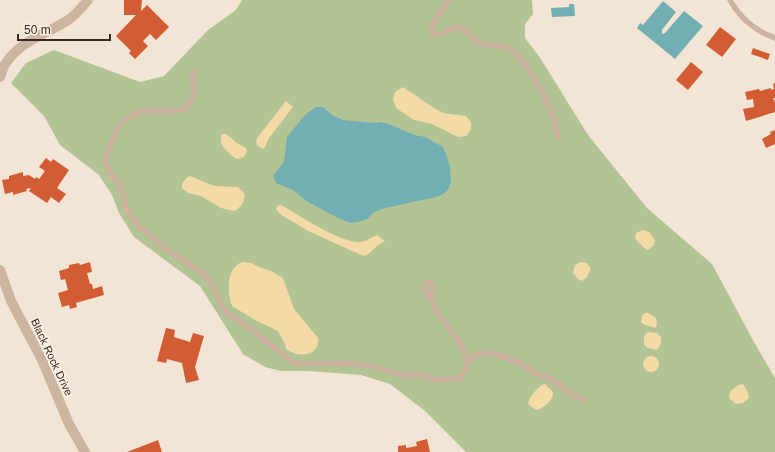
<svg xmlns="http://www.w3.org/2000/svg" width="775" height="452" font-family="Helvetica,sans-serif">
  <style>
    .green { fill: #b2c394 }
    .sand { fill: #f3daa7 }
    .water { fill: #71afb2 }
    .building { fill: #d25c34 }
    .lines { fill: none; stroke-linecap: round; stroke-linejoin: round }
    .lane { stroke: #ccb4a0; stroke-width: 5.5 }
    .street { stroke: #ccb4a0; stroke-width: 10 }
    .labels { text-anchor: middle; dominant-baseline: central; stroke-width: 4; stroke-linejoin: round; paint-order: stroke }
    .street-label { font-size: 11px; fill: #352924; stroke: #fbefe1 }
  </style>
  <rect width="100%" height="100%" fill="#f3e5d5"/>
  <path class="green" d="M 242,0 L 532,0 L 533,14 L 525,24 L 525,38 L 539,56 L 588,135 L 647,208 L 712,264 L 754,342 L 775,378 L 775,452 L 466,452 L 425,411 L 390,384 L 361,375 L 309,371 L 281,371 L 265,367 L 243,354 L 200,286 L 134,237 L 119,213 L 112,195 L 99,175 L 60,145 L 44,116 L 11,83 L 26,63 L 54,50 L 140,82 L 164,76 L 208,30 L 236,10 Z"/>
  <path class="sand" d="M 403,87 L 437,110 L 444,113 L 466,116 L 471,122 L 471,130 L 466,136 L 458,137 L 432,124 L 414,120 L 396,108 L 393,99 L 395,92 Z
    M 286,101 L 293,107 L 269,138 L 265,147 L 263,149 L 259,147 L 256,143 L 257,138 Z
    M 222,134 L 226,134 L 237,143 L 246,148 L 247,151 L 244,157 L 237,159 C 229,154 217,145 222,134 Z
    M 190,176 L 214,186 L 238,187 L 244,193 C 246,200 241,208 234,211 L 221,208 L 201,196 L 188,193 L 182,188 C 181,184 185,178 190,176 Z
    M 279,205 L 283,206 C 298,215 343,244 360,242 C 366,242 372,237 377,235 L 385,241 C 375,245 373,252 365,256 L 361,255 L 306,230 C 298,223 279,217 276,208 Z
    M 643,230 L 649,232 L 655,240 L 654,245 L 648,250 L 644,248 L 635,238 L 636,233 Z
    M 243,262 L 251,263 L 264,269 L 271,271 L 283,278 L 294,309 L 318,338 C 320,357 298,358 286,349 L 285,344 L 278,331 L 255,320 L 232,306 C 227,293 226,266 243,262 Z
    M 581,262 L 587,263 L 591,269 L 587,277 L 582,281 L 578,279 L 573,273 L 575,265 Z
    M 645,313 L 648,313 L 656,318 L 657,323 L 656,328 L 645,325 L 641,322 L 642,316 Z
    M 650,332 L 657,333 L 661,337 C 662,342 660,348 656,350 L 648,348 L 644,345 L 644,338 L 646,333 Z
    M643 364a8 8 0 1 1 16 0a8 8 0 1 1-16 0Z
    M 545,384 L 553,392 C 553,401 545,407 537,410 L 530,406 L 528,403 C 530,396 538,386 545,384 Z
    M 743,384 L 748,392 L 749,398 L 743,403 L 736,404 L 730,399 L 729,395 C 731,389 737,385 743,384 Z"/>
  <path class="water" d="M 663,1 L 676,12 L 662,30 L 662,34 L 665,33 L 684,11 L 703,26 L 675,59 L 637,28 L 640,23 L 643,25 Z
    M 569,4 L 574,4 L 575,16 L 552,17 L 551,8 L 569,7 Z
    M 316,107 L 323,107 L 334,116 L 343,120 L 375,123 L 381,122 L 391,125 L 414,135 L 425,137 L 443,147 L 446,154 L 450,167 L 451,180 L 448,190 L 443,194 L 436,197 L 385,208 L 374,212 L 367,219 L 358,222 L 350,223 L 338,218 L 308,202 L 293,190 L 276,183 L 273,176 L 284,162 L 287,137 L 306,114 Z"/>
  <path class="building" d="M 124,0 L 142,0 L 141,11 L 147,5 L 169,27 L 156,40 L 150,34 L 143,41 L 148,46 L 135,59 L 129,53 L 131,51 L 116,36 L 136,15 L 124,15 Z
    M 720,27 L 736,39 L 722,57 L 706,45 Z
    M 753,48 L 770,54 L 768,60 L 751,54 Z
    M 691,62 L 703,72 L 688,90 L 676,80 Z
    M 775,83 L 775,98 L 773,98 L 775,102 L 775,112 L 746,121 L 743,109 L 754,107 L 753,99 L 747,100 L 745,92 L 759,89 L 760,91 L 771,88 L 771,90 L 774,89 L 773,84 Z
    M 775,130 L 775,144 L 766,148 L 762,139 L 771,134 L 770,132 Z
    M 46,158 L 51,162 L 53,159 L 69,170 L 57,188 L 66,194 L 59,203 L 51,197 L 47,203 L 29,191 L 31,188 L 26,189 L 27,191 L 13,195 L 13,192 L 5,194 L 2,180 L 9,179 L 9,176 L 23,172 L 23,176 L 29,175 L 35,179 L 36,177 L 39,179 L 45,171 L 39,167 Z
    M 90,262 L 92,272 L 87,273 L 90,284 L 92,284 L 93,289 L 102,286 L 104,295 L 76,303 L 77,307 L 70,309 L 69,305 L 62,307 L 58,293 L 68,290 L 65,279 L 61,280 L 59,271 L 69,268 L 69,265 L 79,263 L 80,265 Z
    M 166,328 L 175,330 L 174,337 L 190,342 L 193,333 L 204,336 L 195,367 L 199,380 L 186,383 L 182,363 L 167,359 L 166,363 L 157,361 Z
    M 427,439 L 430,452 L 398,452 L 398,446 L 406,445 L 406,448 L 417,446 L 416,442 Z
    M 158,440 L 162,452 L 127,452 Z"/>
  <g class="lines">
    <path class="lane" d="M 448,0 L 431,27 L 433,34 C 443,38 451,24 462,28 C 468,31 472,39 478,42 C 487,48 499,43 508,48 C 524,57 546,97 552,114 C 555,122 556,130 559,138
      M 730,0 C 740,18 755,31 775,38
      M 193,73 L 194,95 L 188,105 L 183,109 L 174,111 L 147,111 L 139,112 L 126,119 L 118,128 L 108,150 L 105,161 L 109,172 L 121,186 L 125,207 L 133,219 L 139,226 L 164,248 L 204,274 L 213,285 L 222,307 L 227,313 L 252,330 L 294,363 L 309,364 L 340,363 L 371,366 L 403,375 L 420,375 L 440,380 L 456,379 L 462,376 L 465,371 L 467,363 L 467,357 L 459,342 L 435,309 L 432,298 L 432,286 L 431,283 L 428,282 L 423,285 L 424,291 L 432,300
      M 468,362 C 483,341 519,362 535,373 C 542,376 549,377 555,381 C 561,385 564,390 570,393 C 574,396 579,397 584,400"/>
    <path class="street" d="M 0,77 C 2,72 3,67 6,63 C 21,40 47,34 68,20 C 76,15 82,7 88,0
      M 0,270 L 11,301 L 42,360 L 69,424 L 85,452"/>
  </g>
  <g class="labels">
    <g class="street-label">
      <text transform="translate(52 357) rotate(65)">Black Rock Drive</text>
    </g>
  </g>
  <path d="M18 34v6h92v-6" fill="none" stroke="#352924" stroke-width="2"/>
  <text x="24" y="34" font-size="12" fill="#352924" stroke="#fbefe1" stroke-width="3" paint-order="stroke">50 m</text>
</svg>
